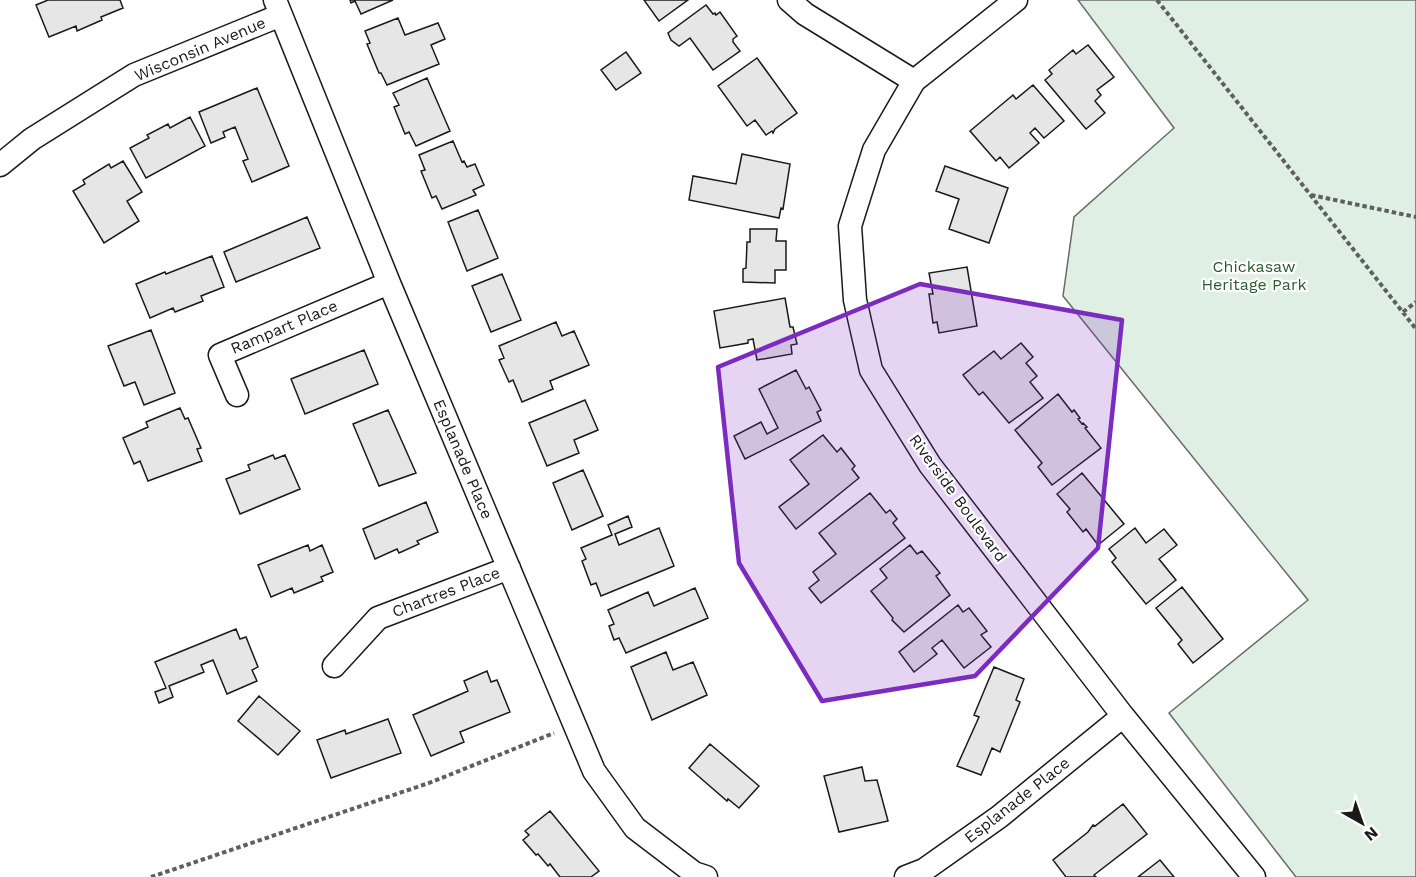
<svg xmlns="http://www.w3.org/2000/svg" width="1416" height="877" font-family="'Work Sans',sans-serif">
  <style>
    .green { fill: #e0efe3; stroke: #6a6a6a; stroke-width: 1.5 }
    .building { fill: #e6e6e6; stroke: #1a1a1a; stroke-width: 1.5 }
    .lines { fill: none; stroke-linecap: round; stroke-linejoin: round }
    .street-casing { stroke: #1a1a1a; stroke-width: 25 }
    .path { stroke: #5f5f5f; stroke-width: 4; stroke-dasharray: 4.5 3; stroke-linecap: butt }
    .street { stroke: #fff; stroke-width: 22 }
    .marked { fill: #7b2cbf; fill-opacity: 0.2; stroke: #7b2cbf; stroke-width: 4.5; stroke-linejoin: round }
    .labels { text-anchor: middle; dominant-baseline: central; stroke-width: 4.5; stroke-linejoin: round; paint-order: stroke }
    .street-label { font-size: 16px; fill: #1a1a1a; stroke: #fff }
    .park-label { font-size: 16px; fill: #2b5a34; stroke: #fff }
  </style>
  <rect width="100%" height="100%" fill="#fff"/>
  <path class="green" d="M 1078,0 L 1416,0 L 1416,877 L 1296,877 L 1169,713 L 1308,600 L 1063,296 L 1074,217 L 1174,128 Z"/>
  <path class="building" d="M 48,0 L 120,0 L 123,8 L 101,17 L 102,20 L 77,31 L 76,26 L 49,37 L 36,5 Z
    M 350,0 L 393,0 L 361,14 L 355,1 L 351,3 Z
    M 644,0 L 688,0 L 659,21 Z
    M 706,5 L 713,14 L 715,13 L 716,15 L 720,12 L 737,36 L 733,39 L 733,42 L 740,51 L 713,70 L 690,38 L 679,46 L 671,40 L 668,33 Z
    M 398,18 L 405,35 L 438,23 L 445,39 L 431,45 L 439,64 L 387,85 L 381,73 L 379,73 L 367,44 L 370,43 L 365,31 Z
    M 1088,45 L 1114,77 L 1097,90 L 1101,95 L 1095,101 L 1105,113 L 1086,129 L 1045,80 L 1052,74 L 1049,70 L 1073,50 L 1076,54 Z
    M 626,52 L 641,73 L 616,90 L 601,70 Z
    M 757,58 L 797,113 L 775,129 L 773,133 L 772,131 L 766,135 L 755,120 L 747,126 L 718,86 Z
    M 427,78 L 450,131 L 416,146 L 409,132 L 405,134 L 394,107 L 399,105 L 393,93 Z
    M 1033,85 L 1064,121 L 1044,138 L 1035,128 L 1030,133 L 1039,143 L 1009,168 L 1000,157 L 996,161 L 970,131 L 1013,95 L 1016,99 Z
    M 257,88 L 289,166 L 252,182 L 243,161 L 248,159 L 235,127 L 223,132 L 225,137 L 211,143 L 199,112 Z
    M 190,117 L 205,146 L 146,178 L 130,148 L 149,138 L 147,135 L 168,124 L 170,128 Z
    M 453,141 L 462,162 L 464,161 L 467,167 L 475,164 L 484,185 L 473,190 L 476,195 L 442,209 L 436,196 L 432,198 L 421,171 L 425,170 L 419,155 Z
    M 742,154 L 790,164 L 783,209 L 781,208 L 779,218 L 689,200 L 693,176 L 736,184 Z
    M 123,161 L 142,192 L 127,201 L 139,221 L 104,243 L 73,191 L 85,184 L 83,180 L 109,164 L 111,168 Z
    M 945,166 L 1008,188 L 989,243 L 949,229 L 959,199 L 936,191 Z
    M 478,210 L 498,258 L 467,271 L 448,222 Z
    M 307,217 L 320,248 L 236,282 L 224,252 Z
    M 750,229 L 777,229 L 776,241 L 786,241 L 786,270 L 775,270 L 775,283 L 743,282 L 743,269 L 746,268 L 747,242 L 750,242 Z
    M 212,256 L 224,287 L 201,296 L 203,301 L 175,312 L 173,308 L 150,318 L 136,284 L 165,272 L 166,274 Z
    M 967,267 L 977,326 L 939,333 L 937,322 L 933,323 L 929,294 L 933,294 L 929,273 Z
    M 502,274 L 521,320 L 491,332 L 472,286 Z
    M 785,298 L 790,327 L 793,327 L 797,344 L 791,345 L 792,354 L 757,360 L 753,339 L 748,340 L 748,343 L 720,348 L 714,311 Z
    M 556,322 L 562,336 L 574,331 L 589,365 L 550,381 L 553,389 L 522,402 L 513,380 L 509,382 L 499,360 L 504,358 L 499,346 Z
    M 151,330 L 175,393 L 144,405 L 135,382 L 124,386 L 108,346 Z
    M 1021,343 L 1033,357 L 1026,363 L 1037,376 L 1030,382 L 1043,398 L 1009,423 L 983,392 L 979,395 L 963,375 L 994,351 L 1001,359 Z
    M 364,350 L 378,384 L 305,414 L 291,379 Z
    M 796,370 L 806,389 L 809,387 L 821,410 L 817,412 L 821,421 L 745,459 L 734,436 L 761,422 L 767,434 L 778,428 L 759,389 Z
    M 1058,394 L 1072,412 L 1074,410 L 1080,418 L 1078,419 L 1082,424 L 1083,423 L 1087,427 L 1085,428 L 1101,448 L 1052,485 L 1038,467 L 1042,463 L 1015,430 Z
    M 585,400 L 598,430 L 574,440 L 579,453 L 547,466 L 529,423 Z
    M 180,408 L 185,419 L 188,418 L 201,448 L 197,449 L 202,461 L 148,481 L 140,461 L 134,464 L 123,438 L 148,427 L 146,422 Z
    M 388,410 L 416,473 L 379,486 L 353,424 Z
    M 823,435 L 837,452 L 841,448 L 855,466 L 852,469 L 859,478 L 796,529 L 779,507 L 809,484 L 790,460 Z
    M 273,455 L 275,459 L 285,455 L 300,489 L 240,514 L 226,479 L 250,470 L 248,465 Z
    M 583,470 L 603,516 L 572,530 L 553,483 Z
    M 1082,473 L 1124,524 L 1098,545 L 1086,529 L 1083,532 L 1067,512 L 1070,509 L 1057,494 Z
    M 870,493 L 886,513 L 890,510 L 897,519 L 893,523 L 905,538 L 821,603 L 809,588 L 819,580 L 813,572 L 836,554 L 819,533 Z
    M 426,502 L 438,532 L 417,541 L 419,544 L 399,553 L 397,549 L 375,559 L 363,529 Z
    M 628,516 L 632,527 L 615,534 L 619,545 L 659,528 L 674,566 L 601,596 L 596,583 L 591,585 L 582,561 L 586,559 L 581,548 L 612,535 L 608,525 Z
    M 1135,528 L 1146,543 L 1164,529 L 1177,545 L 1159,559 L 1176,580 L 1146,604 L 1112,562 L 1116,558 L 1109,549 Z
    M 308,545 L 310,551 L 322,545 L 333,572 L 321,577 L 323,581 L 294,593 L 292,588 L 271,597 L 258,565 Z
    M 910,545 L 917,554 L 922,551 L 940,573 L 936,576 L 950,595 L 904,632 L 892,620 L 893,618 L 871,591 L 887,578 L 880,569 Z
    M 1182,587 L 1223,639 L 1193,663 L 1178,644 L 1182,640 L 1156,608 Z
    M 695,588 L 708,618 L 626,653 L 619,638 L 614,640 L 609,626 L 614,624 L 608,610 L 648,592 L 654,606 Z
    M 958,605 L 963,612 L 969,608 L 987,631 L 981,635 L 991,647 L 964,668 L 942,640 L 932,648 L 937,654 L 914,672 L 899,652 Z
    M 236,629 L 240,639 L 246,637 L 258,667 L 252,670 L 257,681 L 227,694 L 213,660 L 201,665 L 204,672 L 169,686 L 173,697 L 159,703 L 155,692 L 166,688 L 155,662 Z
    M 666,652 L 673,670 L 693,662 L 707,695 L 652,720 L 631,667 Z
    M 994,667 L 1024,679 L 1016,700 L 1020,702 L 1000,752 L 992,748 L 981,775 L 957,766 L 979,717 L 974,715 Z
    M 487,671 L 491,682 L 497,680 L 510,712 L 460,732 L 464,742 L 431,756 L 413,715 L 468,691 L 464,681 Z
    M 259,696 L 300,731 L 278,755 L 238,721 Z
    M 388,719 L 401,753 L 331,778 L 317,740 L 345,730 L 346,734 Z
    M 710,744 L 759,786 L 739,808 L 728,799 L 727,801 L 689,768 Z
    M 862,767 L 865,781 L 877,780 L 888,821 L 839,832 L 824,776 Z
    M 1123,804 L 1147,834 L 1094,875 L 1096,877 L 1066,877 L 1053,860 L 1088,832 L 1093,825 L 1095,826 Z
    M 550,811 L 599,871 L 591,877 L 560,877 L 550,864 L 548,866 L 538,854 L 536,855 L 523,840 L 529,835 L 525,831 Z
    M 1160,860 L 1174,877 L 1138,877 Z"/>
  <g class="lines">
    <g class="street-casing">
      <path id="street" d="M 275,0 L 389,283 L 594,771 L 635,828 L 694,873 L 706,877
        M 789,0 L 805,14 L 914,81
        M 1016,0 L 914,81 L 874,150 L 850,226 L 855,300 L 871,370 L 930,465 L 1123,716 L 1254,877
        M 0,165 L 32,139 L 134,75 L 281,15
        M 237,395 L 220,355 L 389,283
        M 334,666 L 378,618 L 509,568
        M 906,877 L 924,870 L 999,817 L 1123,716"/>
    </g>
    <path class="path" d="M 1157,0 L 1416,329
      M 1311,195 L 1416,217
      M 1403,312 L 1416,302
      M 151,877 L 429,783 L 554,733"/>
    <use href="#street" class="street"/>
  </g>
  <path class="marked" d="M 920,284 L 1122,320 L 1098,548 L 975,676 L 822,701 L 739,563 L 718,367 Z"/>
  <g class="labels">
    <g class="street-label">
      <text transform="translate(200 49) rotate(-23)">Wisconsin Avenue</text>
      <text transform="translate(284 327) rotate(-23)">Rampart Place</text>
      <text transform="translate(463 459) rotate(67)">Esplanade Place</text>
      <text transform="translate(958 498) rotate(54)">Riverside Boulevard</text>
      <text transform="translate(446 592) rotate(-21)">Chartres Place</text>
      <text transform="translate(1017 800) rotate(-38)">Esplanade Place</text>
    </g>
    <g class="park-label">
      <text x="1254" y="266">Chickasaw<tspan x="1254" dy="18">Heritage Park</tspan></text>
    </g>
  </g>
  <g transform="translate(1362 823) rotate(140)" stroke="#ffffff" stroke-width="4.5" paint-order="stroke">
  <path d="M0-4.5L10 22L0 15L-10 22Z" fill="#1a1a1a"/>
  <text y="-9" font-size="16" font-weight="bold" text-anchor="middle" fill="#1a1a1a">N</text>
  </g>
</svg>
